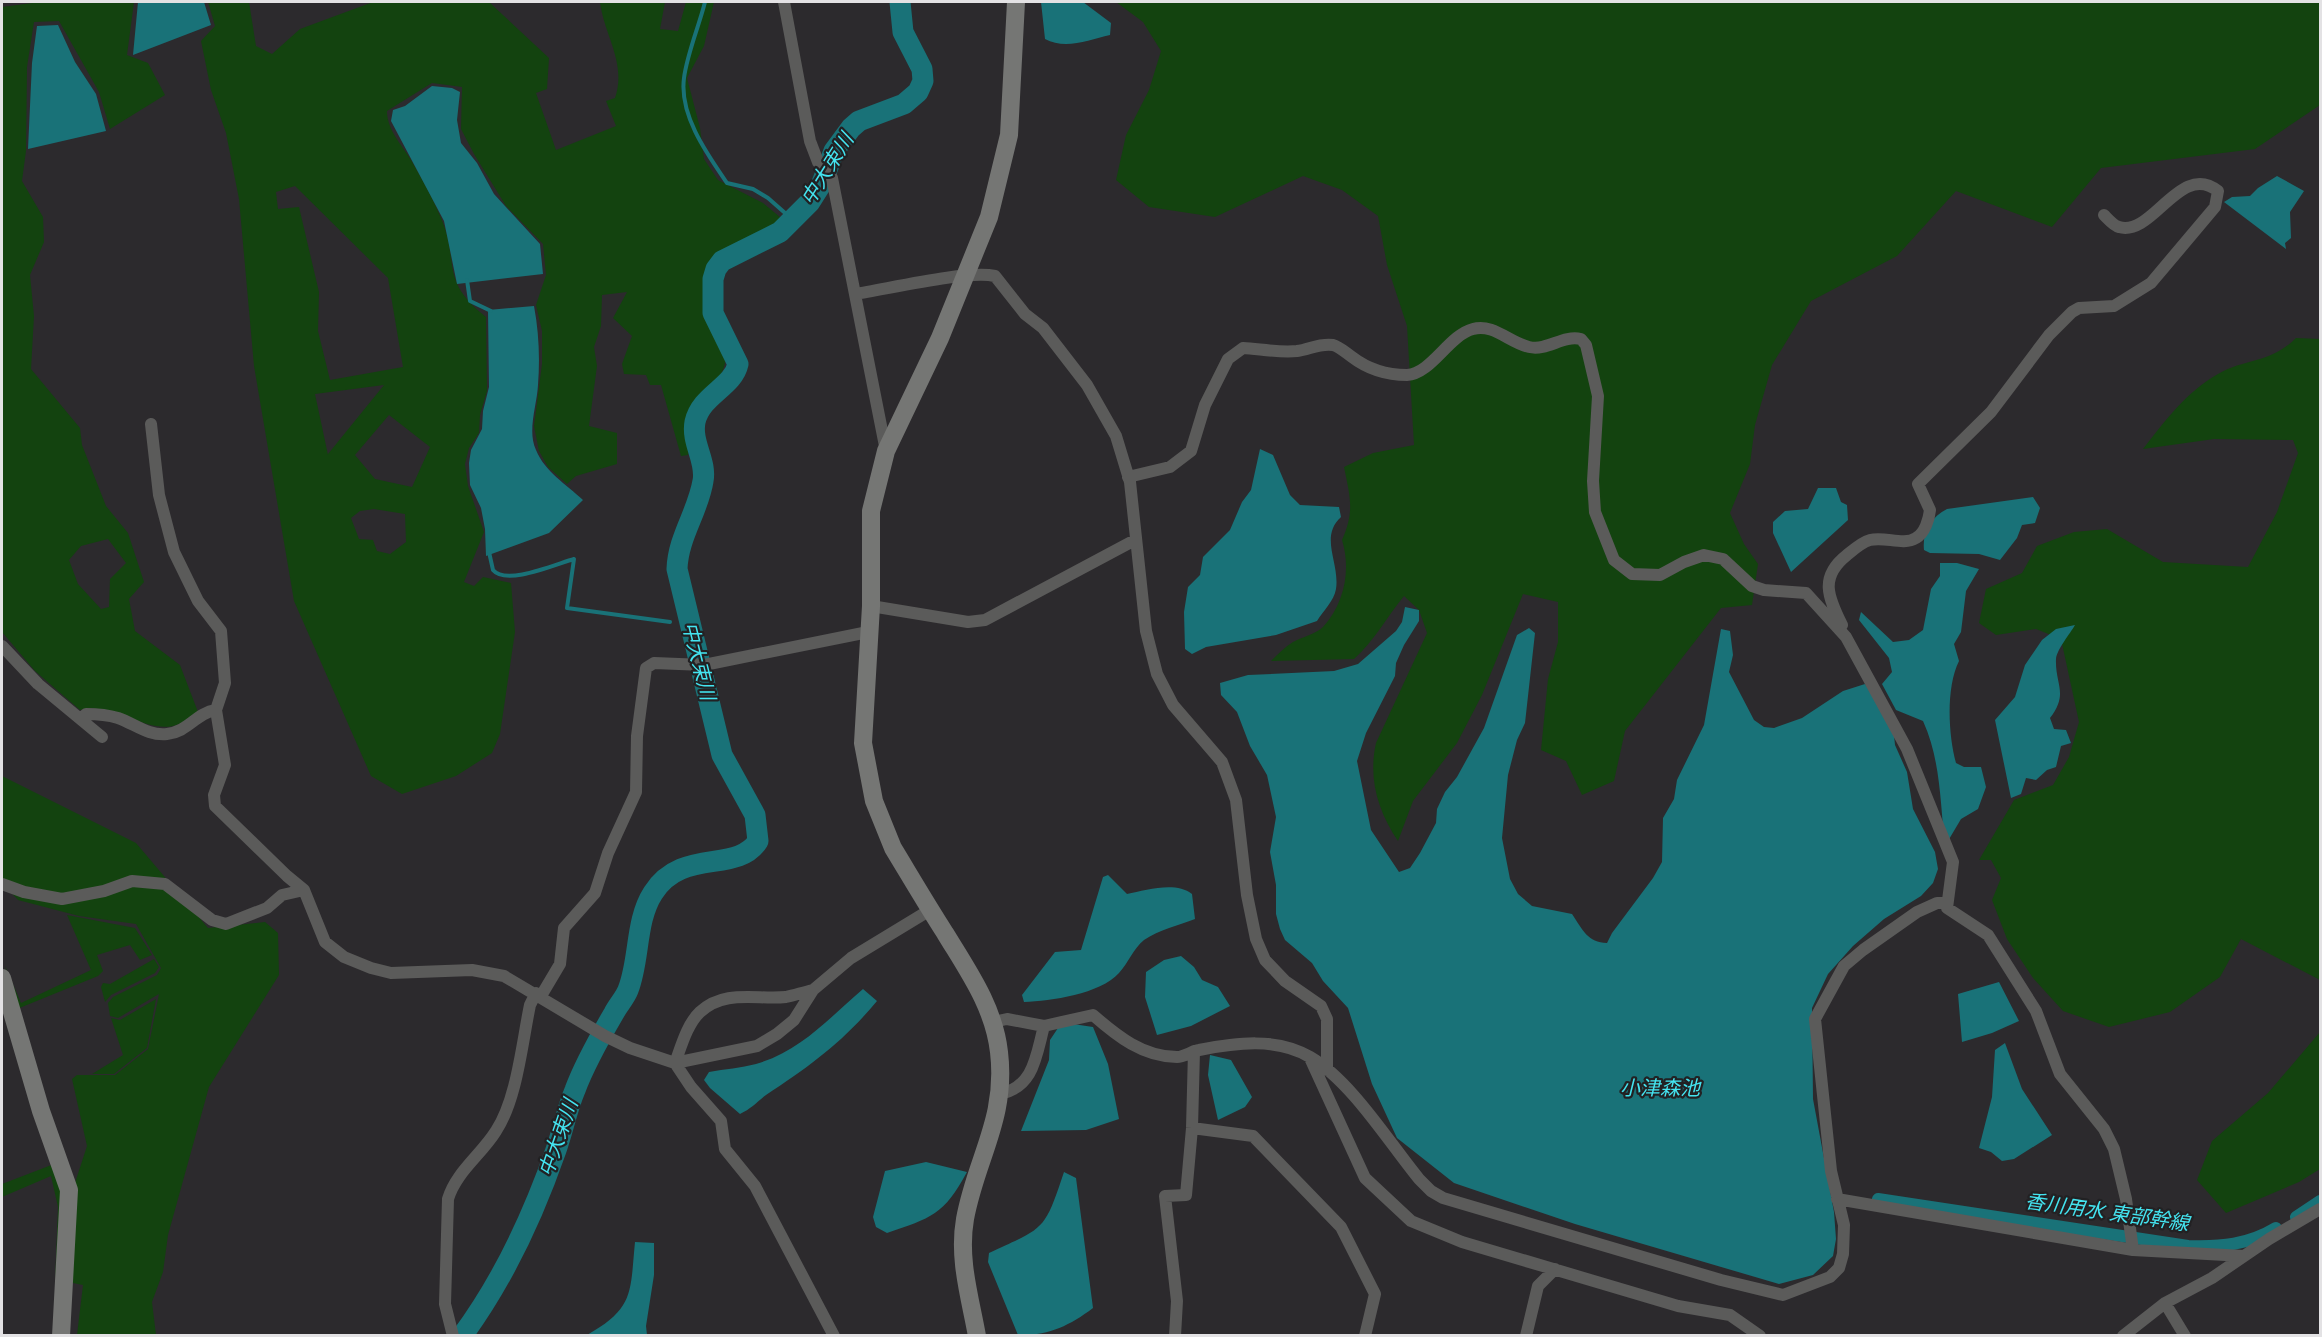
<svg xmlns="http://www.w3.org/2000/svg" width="2322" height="1337" font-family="Montserrat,'Noto Sans JP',sans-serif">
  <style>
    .green { fill: #13430f; fill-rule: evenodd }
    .water { fill: #197278 }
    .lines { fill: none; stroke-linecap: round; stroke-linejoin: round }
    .stream { stroke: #197278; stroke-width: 4 }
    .canal { stroke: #197278; stroke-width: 12 }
    .river { stroke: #197278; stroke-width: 21 }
    .street { stroke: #5b5b5a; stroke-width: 12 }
    .secondary { stroke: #757674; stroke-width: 18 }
    .labels { text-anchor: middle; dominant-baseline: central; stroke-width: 4.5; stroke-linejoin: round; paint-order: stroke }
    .water-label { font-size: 20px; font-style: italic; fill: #44e4f0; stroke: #222123 }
  </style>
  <rect width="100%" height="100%" fill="#2c2a2d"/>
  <path class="green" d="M 40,2 L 134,2 L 127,55 L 148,63 L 165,95 L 110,129 L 99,92 L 59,21 L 34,22 L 27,67 L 26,151 L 22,181 L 43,217 L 44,242 L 30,275 L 34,316 L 31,369 L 80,428 L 82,445 L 106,506 L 128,533 L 144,582 L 129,599 L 135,631 L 180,665 L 198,712 C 192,716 186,722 179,724 C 150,737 113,701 80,710 L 35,671 L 2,632 L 2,7 ZM 108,539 L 126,563 L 110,579 L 109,607 L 101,609 L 78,584 L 69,560 L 81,546 Z
    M 208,2 L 249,2 L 256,46 L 272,54 L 300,29 L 373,2 L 489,2 L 549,58 L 547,89 L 536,93 L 556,150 L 616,126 L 606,101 L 615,98 C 627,63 604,35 600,2 L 665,2 L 660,29 L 678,31 L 686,2 L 714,2 L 704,46 L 687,78 L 700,128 L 704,159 L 718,180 L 763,203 L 786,222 C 744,243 692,258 710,317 C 714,333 728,346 725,363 C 722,379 709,389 701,402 C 692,419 690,436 688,455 L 681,456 L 661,385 L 650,385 L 646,375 L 624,374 L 622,364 L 632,336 L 613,318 L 627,292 L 602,295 L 601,326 L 594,347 L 597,366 L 589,426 L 617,433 L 617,464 L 576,476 L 567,484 L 548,467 L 539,451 L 534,426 L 542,364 L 542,331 L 536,305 L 546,275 L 543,244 L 506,206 L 474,154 L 461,129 L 462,87 L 432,83 L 387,111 C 387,130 402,145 411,160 C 422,179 433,199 441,218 C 460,263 439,280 486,317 L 487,391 L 480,415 L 479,433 L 469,448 L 465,464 L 468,486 L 484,532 L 464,582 L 474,586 L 483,577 L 511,583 L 515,632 L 500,734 L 492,753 L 456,776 L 402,794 L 371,776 L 294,601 L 254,366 L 239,199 L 226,133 L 211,90 L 201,41 L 215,26 ZM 295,186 L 388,278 L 403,367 L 330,380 L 318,331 L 319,292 L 299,207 L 278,209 L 276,192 ZM 384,385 L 328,454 L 328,455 L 315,394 ZM 389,415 L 430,447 L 412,487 L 375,479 L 355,455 ZM 374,509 L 405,514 L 406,542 L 390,554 L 377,551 L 373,540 L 359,539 L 351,518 L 360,511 Z
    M 1116,2 L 2320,2 L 2320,105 L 2255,149 L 2101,168 L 2052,227 L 1956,191 L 1897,256 L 1811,301 L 1772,365 L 1755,425 L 1750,464 L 1730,513 L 1744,544 L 1758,564 L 1752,605 L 1721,608 L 1625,731 L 1614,781 L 1582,795 L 1566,761 L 1541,750 L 1548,679 L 1558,642 L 1558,602 L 1523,594 L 1482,695 L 1457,743 L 1413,801 L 1398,841 C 1378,811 1368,779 1376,743 L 1427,633 L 1419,610 L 1404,596 C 1386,618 1376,639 1354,659 L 1271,661 C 1278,654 1285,647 1293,642 C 1302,637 1316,634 1323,627 C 1345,603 1351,569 1342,540 C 1355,511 1350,497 1344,467 L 1373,453 L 1414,445 L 1407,326 L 1387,265 L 1378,216 L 1342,190 L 1303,176 L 1215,217 L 1149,207 L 1116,180 L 1126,135 L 1149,90 L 1161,51 L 1143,22 Z
    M 2296,338 L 2320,339 L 2320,980 L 2241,939 L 2220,977 L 2170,1012 L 2109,1027 L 2063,1011 L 2033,978 L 2007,939 L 1992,900 L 2001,878 L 1991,860 L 1979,860 L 2014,800 L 2053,785 L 2069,757 L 2079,722 L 2061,639 L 2036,629 L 1996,635 L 1979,623 L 1986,589 L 2022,573 L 2037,546 L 2074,532 L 2107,529 L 2163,562 L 2248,567 L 2277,512 L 2298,453 L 2293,440 L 2214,439 L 2143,449 C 2165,421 2186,392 2218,374 C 2246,358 2270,364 2296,338 Z
    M 2,776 L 136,843 L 208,928 L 265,922 L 278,933 L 279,975 L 209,1087 L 168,1235 L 163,1272 L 152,1302 L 156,1335 L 77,1335 L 83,1285 L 73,1283 L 73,1189 L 87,1146 L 72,1079 L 77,1075 L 115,1075 L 148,1049 L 159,994 L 118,1018 L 110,1016 L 108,1003 L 113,997 L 157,975 L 161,968 L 136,924 L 79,916 L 18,900 L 2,883 Z
    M 67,915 L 135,928 L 152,955 L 140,960 L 130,945 L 97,955 L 103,971 L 98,976 L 17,1009 L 5,966 L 21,1003 L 91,970 Z
    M 154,959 L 159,967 L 155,973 L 111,995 L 105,1002 L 101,987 L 103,983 L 110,984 Z
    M 156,999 L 147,1048 L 114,1074 L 92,1074 L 123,1055 L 111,1018 L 120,1020 Z
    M 2320,1032 L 2320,1169 L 2299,1182 L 2226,1213 L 2197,1180 L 2212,1141 L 2268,1093 Z
    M 54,1164 L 62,1190 L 55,1284 L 58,1207 L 51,1176 L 2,1197 L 2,1184 Z"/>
  <path class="water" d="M 138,2 L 204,2 L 211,25 L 133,55 Z
    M 1041,2 L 1083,2 L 1111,23 L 1110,35 C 1089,40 1065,50 1045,39 Z
    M 58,25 L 75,62 L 96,94 L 106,131 L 28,149 L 32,63 L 37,26 Z
    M 432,86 L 452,88 L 460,92 L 457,120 L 461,143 L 477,163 L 494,194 L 540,244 L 543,274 L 457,284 L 444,221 L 391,121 L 393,110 L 405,106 Z
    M 2277,176 L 2304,191 L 2290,212 L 2291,238 L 2285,243 L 2286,249 L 2224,202 L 2232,197 L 2250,196 L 2258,188 Z
    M 534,306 C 539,332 540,359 538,385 C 537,405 527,431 536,450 C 545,472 566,484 583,500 L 549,533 L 486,556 L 485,529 L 481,508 L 470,485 L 469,463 L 471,450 L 482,429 L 483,411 L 489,387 L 488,310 Z
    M 1260,449 L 1273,455 L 1290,495 L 1300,505 L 1339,507 L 1341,517 C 1319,537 1340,563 1336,589 C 1334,601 1323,611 1317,621 L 1276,635 L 1206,647 L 1192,654 L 1185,649 L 1184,612 L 1188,587 L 1200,575 L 1203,557 L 1230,530 L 1242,502 L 1251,490 Z
    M 1818,488 L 1836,488 L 1841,502 L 1847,505 L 1848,520 L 1791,572 L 1773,533 L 1773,522 L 1785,511 L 1808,509 Z
    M 2033,497 L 2040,508 L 2035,523 L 2022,525 L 2017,538 L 2000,560 L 1979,554 L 1930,553 L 1924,550 C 1922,532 1931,517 1947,509 Z
    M 1940,563 L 1957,563 L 1979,569 L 1966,591 L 1961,632 L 1954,644 L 1959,661 C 1946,687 1948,734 1956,763 L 1964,767 L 1981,767 L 1986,787 L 1978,809 L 1961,819 L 1945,846 C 1940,803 1941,761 1923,721 L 1896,710 L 1882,684 L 1892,672 L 1889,658 L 1859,620 L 1861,612 L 1893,642 L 1909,640 L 1923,630 L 1931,589 L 1940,576 Z
    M 1405,607 L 1419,610 L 1419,621 L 1404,645 L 1396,663 L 1395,676 L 1366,733 L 1357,761 L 1371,830 L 1399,872 L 1410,868 L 1420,853 L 1436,823 L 1437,809 L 1445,792 L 1457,777 L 1484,728 L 1517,635 L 1529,628 L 1535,633 L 1525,723 L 1517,740 L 1508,775 L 1502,838 L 1510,879 L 1518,894 L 1532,906 L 1572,914 C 1582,929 1588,943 1607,943 L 1612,933 L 1653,878 L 1662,862 L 1663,818 L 1674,799 L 1677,780 L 1704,725 L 1721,629 L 1730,631 L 1733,655 L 1729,672 L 1754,720 L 1764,727 L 1774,728 L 1802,718 L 1843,691 L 1865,684 L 1893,725 L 1895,745 L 1907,772 L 1913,809 L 1935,852 L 1938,869 L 1933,883 L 1921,896 L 1884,919 L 1853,946 L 1828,974 L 1812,1008 L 1813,1099 L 1834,1212 L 1836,1239 L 1833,1256 L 1813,1275 L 1779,1284 L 1575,1224 L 1454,1183 L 1397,1138 L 1372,1084 L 1348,1008 L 1323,981 L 1312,963 L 1285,940 L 1280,929 L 1276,914 L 1276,885 L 1270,852 L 1276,817 L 1267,775 L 1250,746 L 1237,712 L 1221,695 L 1220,683 L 1248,675 L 1334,671 L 1358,664 L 1396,631 L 1402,622 Z
    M 2075,625 C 2070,634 2057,649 2056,659 C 2055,685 2069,693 2050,718 L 2054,729 L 2066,730 L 2071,743 L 2061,746 L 2056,767 L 2047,770 L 2036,780 L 2026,778 L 2021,794 L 2011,798 L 1995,720 L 2015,697 L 2025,665 L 2042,640 L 2056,629 Z
    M 1108,875 L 1127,894 C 1146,890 1176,881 1192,894 L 1195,919 C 1179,925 1159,930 1144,940 C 1133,949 1129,962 1119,973 C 1100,994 1051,1001 1024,1002 L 1022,995 L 1055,952 L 1081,950 L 1103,877 Z
    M 1181,956 L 1194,967 L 1202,980 L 1218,987 L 1230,1006 L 1191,1026 L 1157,1035 L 1145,997 L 1146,972 L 1164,960 Z
    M 1999,982 L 2019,1021 L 1992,1033 L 1962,1042 L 1958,994 Z
    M 863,989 L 877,1001 C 843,1042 810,1066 766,1095 C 757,1102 751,1109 740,1114 L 710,1088 L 704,1080 L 709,1072 C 725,1069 741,1068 756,1064 C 801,1051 829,1018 863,989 Z
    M 1073,1024 L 1093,1027 L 1108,1064 L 1119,1119 L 1086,1130 L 1021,1131 L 1049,1060 L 1050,1040 L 1058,1028 Z
    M 2005,1043 L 2022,1089 L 2052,1135 L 2014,1159 L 2002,1161 L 1991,1152 L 1979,1148 L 1992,1097 L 1995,1050 Z
    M 1210,1055 L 1231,1060 L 1252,1097 L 1245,1107 L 1218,1120 L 1208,1075 Z
    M 926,1162 L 967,1172 C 944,1215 931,1218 887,1233 L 876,1227 L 873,1217 L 885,1171 Z
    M 1064,1172 L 1076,1178 L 1093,1308 C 1069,1326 1048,1336 1018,1335 L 988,1262 L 989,1253 C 1045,1227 1044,1232 1064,1172 Z
    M 635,1242 L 654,1243 L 654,1275 L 646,1326 L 647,1335 L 587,1335 C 635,1308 630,1292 635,1242 Z"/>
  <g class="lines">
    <path class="stream" d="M 705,2 C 699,26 687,54 684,78 C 679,115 707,154 727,183 L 753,189 L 768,198 L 793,220
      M 467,280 L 470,301 L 491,311
      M 489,552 L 493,570 C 506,586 556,564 574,559 L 567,608 L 670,622
      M 686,624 L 692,625"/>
    <path class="canal" d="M 1878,1199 L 2188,1246 C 2221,1247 2248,1245 2276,1228
      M 2296,1217 L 2320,1201"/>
    <path class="river" d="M 462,1336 C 504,1279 533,1216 556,1150 C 563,1130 567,1109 575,1090 C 585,1063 600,1037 614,1013 C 618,1005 625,998 628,990 C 640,960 635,921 653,893 C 682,847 737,874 758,841 L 755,815 L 722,755 L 677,569 C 678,537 698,512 703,481 C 707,461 691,443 695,422 C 701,395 733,387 738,364 L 713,313 L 713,279 L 716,269 L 722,261 L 780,232 L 810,202 L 822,183 L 834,151 L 851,128 L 859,121 L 904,104 L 918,92 L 923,81 L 922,69 L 903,32 L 900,2"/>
    <path class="street" d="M 784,2 L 810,141 L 818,162 L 832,178 L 886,451
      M 855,294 C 888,289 966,270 995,276 L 1025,314 L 1043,328 L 1087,385 L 1116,436 L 1130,482 L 1146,631 L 1157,674 L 1173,705 L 1222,762 L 1236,800 L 1247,895 L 1256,939 L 1265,960 L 1285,981 L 1321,1006 L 1327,1019 L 1327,1070
      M 151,424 L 159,495 L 174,552 L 198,601 L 221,631 L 225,683 L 216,710 L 225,765 L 214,795 L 215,806 L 287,876 L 304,890
      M 1128,477 L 1170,467 L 1191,451 L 1205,405 L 1228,359 L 1243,348 C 1260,349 1280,353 1297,351 C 1310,349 1320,343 1333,345 C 1340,347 1346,353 1352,357 C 1369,370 1386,375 1407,375 C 1431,374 1449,335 1473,329 C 1493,323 1510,343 1529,347 C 1548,351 1562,335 1581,339 L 1586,345 L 1598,396 L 1593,481 L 1595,512 L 1614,560 L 1632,574 L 1660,575 L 1684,562 L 1704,555 L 1723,559 L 1752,586 L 1764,590 L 1806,593 L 1846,637 L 1907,749 L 1953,862 L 1947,908 L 1988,935 L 2036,1011 L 2060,1074 L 2104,1129 L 2114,1149 L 2126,1199 L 2133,1250
      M 871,606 L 968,622 L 985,620 L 1135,540
      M 1842,625 C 1828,597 1819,577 1847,555 C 1853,550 1862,542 1870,540 C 1885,536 1903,546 1916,538 C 1925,533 1929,519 1930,510 L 1918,484 L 1991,412 L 2049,335 L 2072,312 L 2079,308 L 2114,306 L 2151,283 L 2215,207 L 2218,191 C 2180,161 2153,237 2119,227 C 2114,226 2108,219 2104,215
      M 2,646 L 38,684 L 102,737
      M 81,719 L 86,714 C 96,714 108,715 118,718 C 135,724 148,736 167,734 C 188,732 196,713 216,710
      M 2,884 L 24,892 L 62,899 L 104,891 L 132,881 L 165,884 L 212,920 L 226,924 L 267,908 L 282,895 L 304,890 L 325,942 L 344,957 L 371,968 L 391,973 L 472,970 L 504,976 L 605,1036 L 630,1048 L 675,1063 L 757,1046 L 777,1034 L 794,1020 L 813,990 L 851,958 L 930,910
      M 541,996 L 560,964 L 564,928 L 595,893 L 608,853 L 636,792 L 637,736 L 646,668 L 654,663 L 704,665 L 868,632
      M 993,1022 L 1007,1019 L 1044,1026
      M 1310,1058 L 1365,1178 L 1411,1221 L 1462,1242 L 1678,1306 L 1730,1315 L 1760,1336
      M 675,1063 L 691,1087 L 721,1121 L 725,1149 L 755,1186 L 834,1336
      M 675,1063 C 681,1047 687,1024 700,1012 C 725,989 756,1000 786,997 C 795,995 804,992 813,990
      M 1000,1094 C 1034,1087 1036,1056 1044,1026 L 1093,1015 C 1117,1036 1143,1057 1177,1057 C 1184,1057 1192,1051 1199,1050 C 1235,1043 1277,1037 1310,1057 C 1351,1081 1388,1141 1419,1179 L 1431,1191 L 1443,1198 L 1721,1280 L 1783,1295 L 1830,1277 L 1839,1268 L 1843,1254 L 1844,1225 L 1831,1171 L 1815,1019 L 1844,966 L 1863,950 L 1917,912 L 1937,903 L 1946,903
      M 1192,1128 L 1253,1136 L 1341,1227 L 1375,1294 L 1365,1336
      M 1837,1199 L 2133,1250 L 2244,1256
      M 2165,1303 L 2185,1336
      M 453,1336 L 445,1304 L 448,1199 C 456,1172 481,1155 496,1131 C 517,1099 522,1043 530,1005 L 536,993
      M 1175,1336 L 1177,1301 L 1165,1196 L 1186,1195 L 1192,1128 L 1194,1051
      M 1526,1336 L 1538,1286 L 1555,1269
      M 2123,1336 L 2165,1303 L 2212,1278 L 2269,1239 L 2320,1209"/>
    <path class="secondary" d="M 2,978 L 41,1111 L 69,1190 L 61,1336
      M 977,1336 C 970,1297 958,1259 965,1219 C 976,1158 1007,1119 999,1052 C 994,1007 968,971 945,933 C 927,905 910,876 893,848 L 874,801 L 863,743 L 871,606 L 871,511 L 886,451 L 940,338 L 989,217 L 1009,135 L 1016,2"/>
  </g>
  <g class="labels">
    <g class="water-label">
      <text transform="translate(827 169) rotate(-58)">中大束川</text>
      <text transform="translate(699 661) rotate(76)">中大束川</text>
      <text x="1660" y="1088">小津森池</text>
      <text transform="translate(558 1138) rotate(-71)">中大束川</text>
      <text transform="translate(2107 1212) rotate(8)">香川用水 東部幹線</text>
    </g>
  </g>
  <rect width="2322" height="1337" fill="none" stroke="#e3e2e4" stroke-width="6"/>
</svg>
